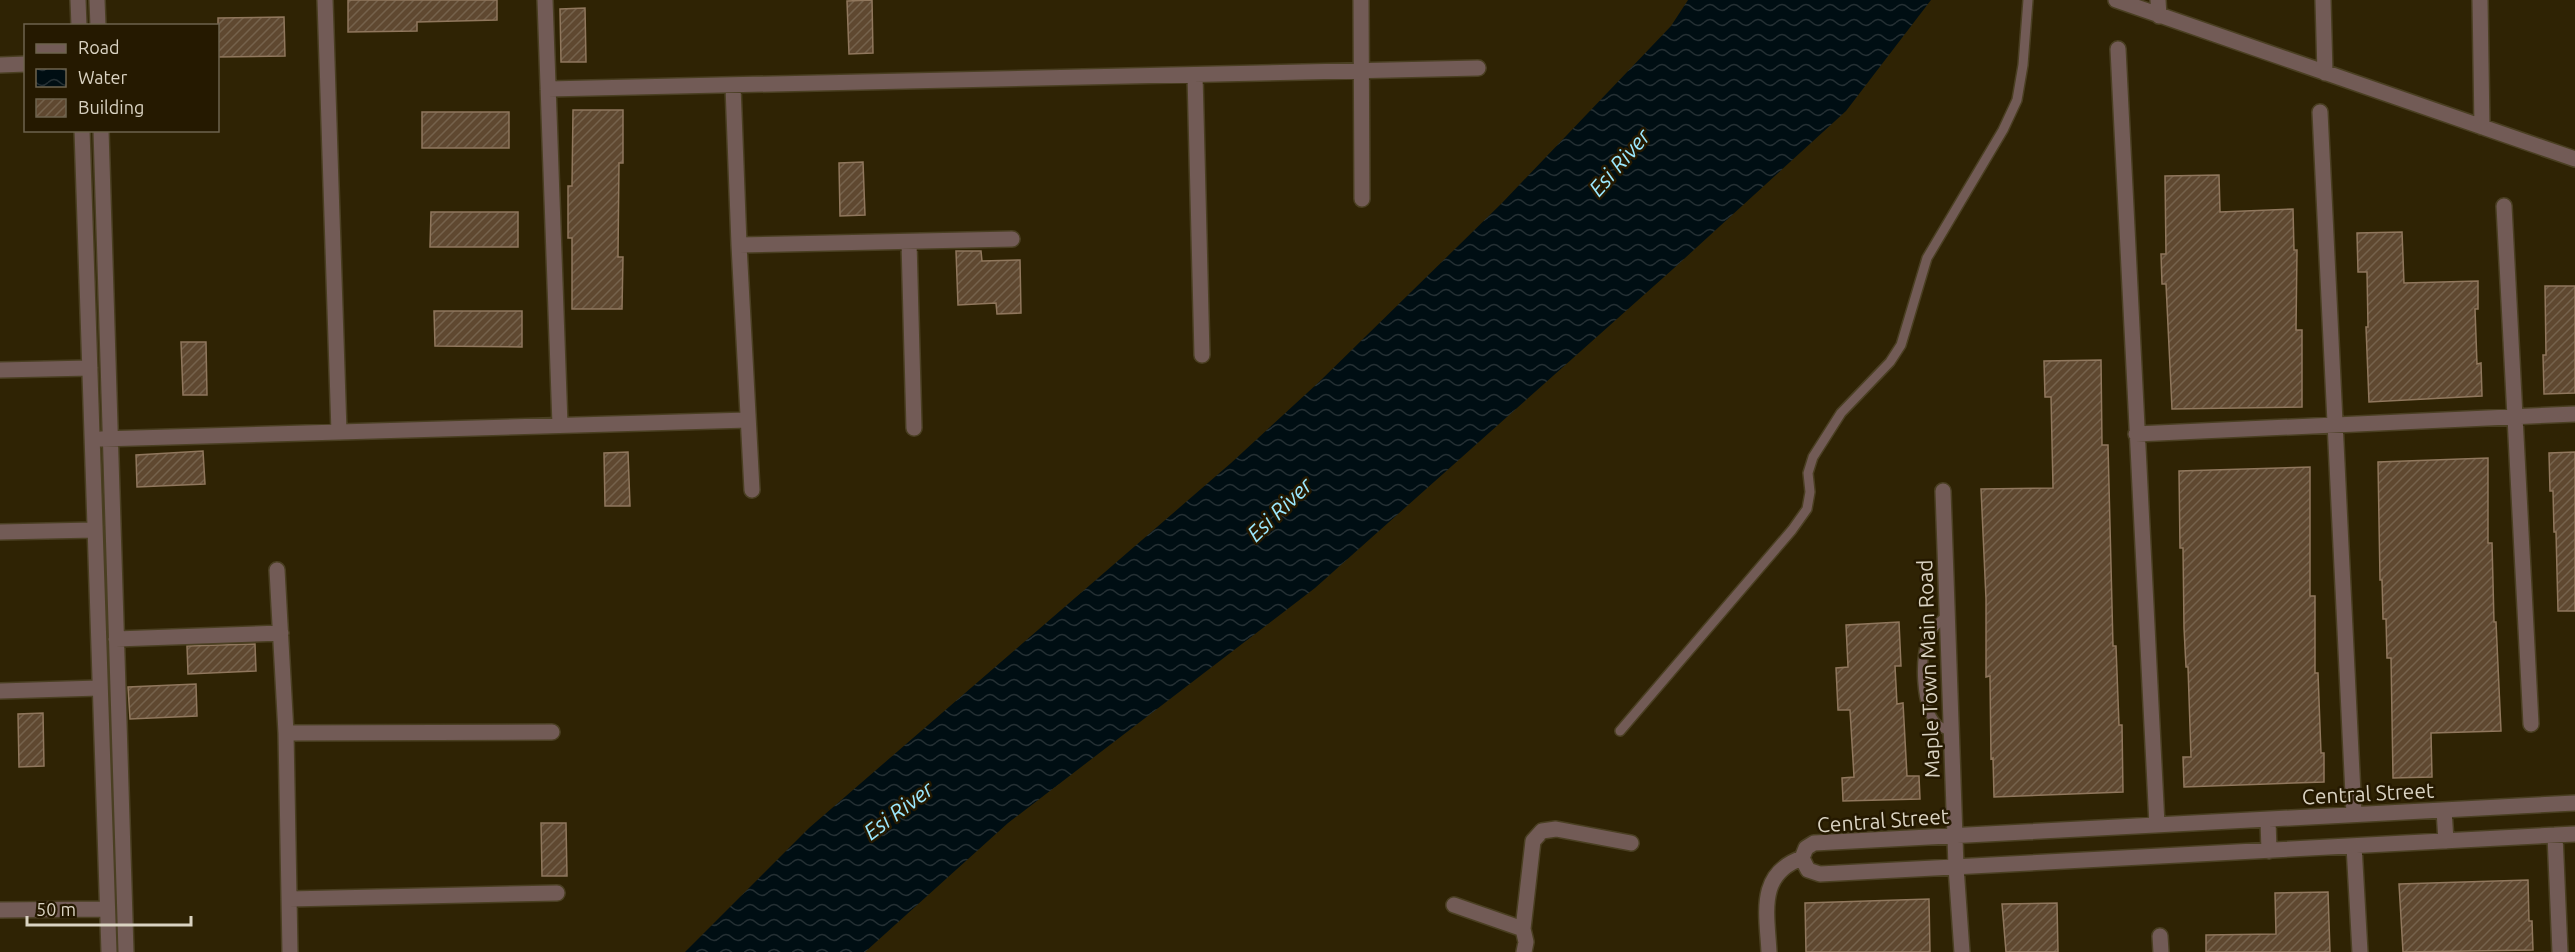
<svg xmlns="http://www.w3.org/2000/svg" width="2575" height="952" font-family="Ubuntu,sans-serif">
  <style>
    .water { fill: url(#water-waves) }
    .building { fill: url(#building-hatch); stroke: #90775d; stroke-width: 1.5 }
    .lines { fill: none; stroke-linecap: round; stroke-linejoin: round }
    .service-casing { stroke: #4a3f22; stroke-width: 12 }
    .minor-casing { stroke: #4a3f22; stroke-width: 18 }
    .service { stroke: #725b56; stroke-width: 9 }
    .minor { stroke: #725b56; stroke-width: 15 }
    .labels { text-anchor: middle; dominant-baseline: central; stroke-width: 5; stroke-linejoin: round; paint-order: stroke }
    .street-label { font-size: 21px; fill: #dad3c2; stroke: #251900 }
    .water-label { font-size: 22px; font-style: italic; fill: #9ce8fe; stroke: #251900 }
  </style>
  <defs>
    <pattern id="water-waves" width="16" height="10" patternUnits="userSpaceOnUse" patternTransform="scale(1.5)"><rect width="16" height="10" fill="#000e13"/><path d="M0 5q4-4 8 0t8 0" fill="none" stroke="#253034"/></pattern>
    <pattern id="building-hatch" width="6" height="6" patternUnits="userSpaceOnUse" patternTransform="scale(1.5)"><rect width="6" height="6" fill="#5f4830"/><path d="M-1 1l2-2M0 6l6-6M5 7l2-2" fill="none" stroke="#75624c"/></pattern>
  </defs>
  <rect width="100%" height="100%" fill="#2f2304"/>
  <path class="water" d="M 1688,0 L 1931,0 L 1846,111 L 1673,269 L 1315,588 L 1008,823 L 865,952 L 685,952 L 809,828 L 1231,463 L 1319,382 L 1502,203 L 1671,26 Z"/>
  <path class="building" d="M 348,0 L 497,0 L 497,20 L 417,22 L 417,31 L 348,32 Z
    M 872,0 L 873,53 L 849,54 L 847,1 Z
    M 585,8 L 586,62 L 561,62 L 560,9 Z
    M 284,17 L 285,56 L 218,57 L 218,18 Z
    M 573,110 L 623,110 L 623,163 L 619,163 L 618,257 L 623,257 L 622,309 L 572,309 L 572,238 L 568,238 L 568,186 L 572,186 Z
    M 422,112 L 509,112 L 509,148 L 422,148 Z
    M 863,162 L 865,215 L 840,216 L 839,163 Z
    M 2219,175 L 2220,212 L 2293,209 L 2294,250 L 2297,250 L 2296,330 L 2302,330 L 2302,407 L 2172,409 L 2166,284 L 2162,284 L 2161,254 L 2166,254 L 2165,176 Z
    M 431,212 L 518,212 L 518,247 L 430,247 Z
    M 2402,232 L 2404,283 L 2478,281 L 2478,309 L 2475,309 L 2477,364 L 2481,363 L 2482,396 L 2369,402 L 2366,327 L 2368,327 L 2367,272 L 2358,272 L 2357,233 Z
    M 956,251 L 981,251 L 982,261 L 1020,260 L 1021,313 L 997,314 L 996,303 L 958,305 Z
    M 2545,286 L 2575,286 L 2575,393 L 2544,394 L 2543,355 L 2546,355 Z
    M 434,311 L 522,311 L 522,347 L 435,346 Z
    M 181,342 L 206,342 L 207,395 L 183,395 Z
    M 2101,360 L 2102,445 L 2108,445 L 2113,646 L 2116,646 L 2119,725 L 2122,725 L 2123,792 L 1994,797 L 1993,758 L 1991,759 L 1990,676 L 1986,677 L 1986,599 L 1981,489 L 2053,488 L 2051,397 L 2045,397 L 2044,361 Z
    M 203,451 L 205,484 L 137,487 L 136,455 Z
    M 628,452 L 630,506 L 605,506 L 604,453 Z
    M 2575,452 L 2575,611 L 2558,611 L 2556,532 L 2554,532 L 2553,491 L 2550,491 L 2549,453 Z
    M 2488,458 L 2488,543 L 2492,543 L 2494,622 L 2496,622 L 2501,731 L 2431,733 L 2432,777 L 2393,778 L 2391,658 L 2387,658 L 2386,619 L 2383,619 L 2382,580 L 2380,580 L 2378,462 Z
    M 2310,467 L 2310,596 L 2315,596 L 2315,673 L 2318,673 L 2321,753 L 2324,753 L 2324,782 L 2184,787 L 2183,757 L 2191,757 L 2188,667 L 2186,667 L 2184,628 L 2183,548 L 2180,548 L 2179,471 Z
    M 1899,622 L 1901,666 L 1895,666 L 1897,704 L 1903,703 L 1907,776 L 1919,776 L 1920,799 L 1843,801 L 1842,778 L 1854,777 L 1850,710 L 1838,710 L 1836,668 L 1848,667 L 1846,625 Z
    M 255,644 L 256,671 L 188,674 L 187,646 Z
    M 196,684 L 197,716 L 130,719 L 128,687 Z
    M 43,713 L 44,766 L 19,767 L 18,714 Z
    M 541,823 L 566,823 L 567,876 L 542,876 Z
    M 2528,880 L 2529,921 L 2532,921 L 2533,950 L 2403,952 L 2399,884 Z
    M 2328,892 L 2330,952 L 2206,952 L 2206,935 L 2276,934 L 2275,893 Z
    M 1929,899 L 1930,952 L 1806,952 L 1805,903 Z
    M 2057,903 L 2058,952 L 2006,952 L 2002,904 Z"/>
  <g class="lines">
    <g class="service-casing">
      <path id="service" d="M 1947,616 C 1940,621 1934,626 1930,633 C 1918,654 1920,709 1938,725 C 1942,728 1947,730 1951,732
        M 1620,731 L 1792,530 L 1807,509 L 1810,492 L 1808,473 L 1813,457 L 1841,413 L 1890,362 L 1901,345 L 1927,258 L 2003,130 L 2017,100 L 2023,65 L 2028,0"/>
    </g>
    <g class="minor-casing">
      <path id="minor" d="M 78,0 L 79,26
        M 97,0 L 98,26
        M 325,0 L 339,432
        M 545,0 L 560,425
        M 1361,0 L 1362,199
        M 2116,0 L 2575,159
        M 2158,0 L 2159,16
        M 2323,0 L 2325,73
        M 2480,0 L 2482,127
        M 2118,49 L 2157,825
        M 0,65 L 26,64
        M 1195,75 L 1202,355
        M 733,86 L 739,245 L 752,490
        M 548,89 L 1478,68
        M 2320,112 L 2354,815
        M 82,130 L 109,952
        M 101,130 L 126,952
        M 2504,206 L 2531,724
        M 909,242 L 914,428
        M 739,245 L 1012,239
        M 0,370 L 90,368
        M 2136,434 L 2575,414
        M 101,439 L 748,420
        M 1943,491 L 1956,867 L 1962,952
        M 0,532 L 94,530
        M 277,570 L 286,733 L 290,952
        M 116,639 L 281,633
        M 0,691 L 99,688
        M 286,733 L 552,732
        M 2575,803 L 1814,843 L 1806,848 L 1802,858 L 1808,870 L 1820,874 L 2575,834
        M 2444,810 L 2446,841
        M 2268,820 L 2269,851
        M 2555,835 L 2560,952
        M 2354,846 L 2360,952
        M 289,899 L 557,893
        M 1454,905 L 1523,929 L 1526,942 L 1524,952
        M 0,910 L 107,909
        M 1523,929 L 1533,841 L 1542,831 L 1556,829 L 1631,843
        M 2160,936 L 2161,952
        M 1769,952 C 1767,913 1757,874 1802,858"/>
    </g>
    <use href="#service" class="service"/>
    <use href="#minor" class="minor"/>
  </g>
  <g class="labels">
    <g class="street-label">
      <text transform="translate(1928 669) rotate(-92)">Maple Town Main Road</text>
      <text transform="translate(2368 793) rotate(-3)">Central Street</text>
      <text transform="translate(1883 820) rotate(-4)">Central Street</text>
    </g>
    <g class="water-label">
      <text transform="translate(1619 162) rotate(-49)">Esi River</text>
      <text transform="translate(1279 509) rotate(-44)">Esi River</text>
      <text transform="translate(898 810) rotate(-37)">Esi River</text>
    </g>
  </g>
  <rect x="24" y="24" width="195" height="108" fill="#251900" stroke="#6d634e" stroke-width="1.5"/>
  <rect x="36" y="44" width="30" height="9" fill="#725b56" stroke="#6d634e" stroke-width="1.5"/>
  <text x="78" y="54" font-size="18" fill="#dad3c2">Road</text>
  <rect x="36" y="69" width="30" height="18" fill="url(#water-waves)" stroke="#6d634e" stroke-width="1.5"/>
  <text x="78" y="84" font-size="18" fill="#dad3c2">Water</text>
  <rect x="36" y="99" width="30" height="18" fill="url(#building-hatch)" stroke="#6d634e" stroke-width="1.5"/>
  <text x="78" y="114" font-size="18" fill="#dad3c2">Building</text>
  <path d="M27 916v9h164v-9" fill="none" stroke="#dad3c2" stroke-width="3"/>
  <text x="36" y="916" font-size="18" fill="#dad3c2" stroke="#251900" stroke-width="4.5" paint-order="stroke">50 m</text>
</svg>
